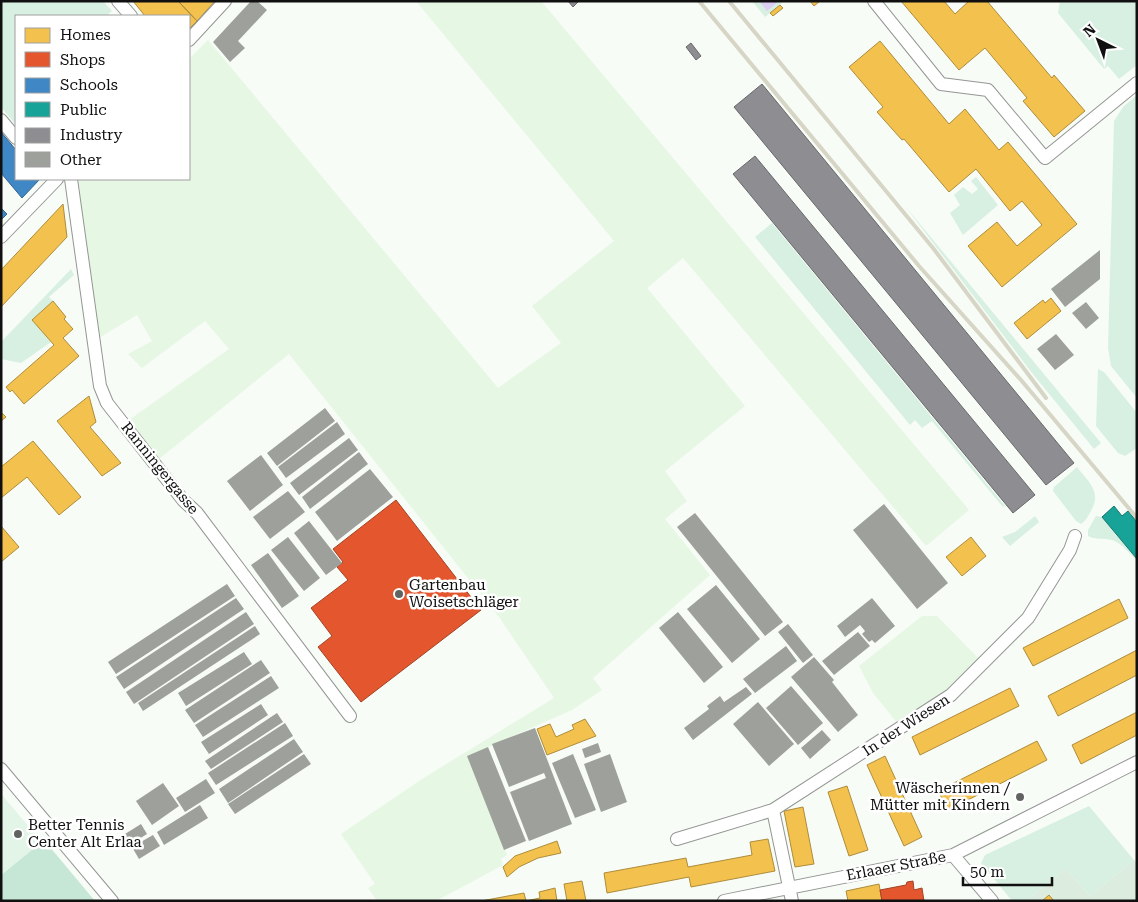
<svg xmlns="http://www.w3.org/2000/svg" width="1138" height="902" font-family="'Roboto Serif',serif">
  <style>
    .farmland { fill: #e6f7e4 }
    .green { fill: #d8f0e2 }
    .forest { fill: #c7e7d6 }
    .cemetery { fill: #dceddf }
    .pitch { fill: #e2f5e7 }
    .water { fill: #dbcff3 }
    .homes { fill: #f2c14e; stroke: #ae8c3b }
    .shops { fill: #e4572e; stroke: #a44225 }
    .schools { fill: #3f88c5; stroke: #31648f }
    .public { fill: #17a398; stroke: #15776f }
    .industry { fill: #8d8d92; stroke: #68686b }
    .building { fill: #9da09b }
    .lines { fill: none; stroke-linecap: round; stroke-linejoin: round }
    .street-casing { stroke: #949694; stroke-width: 14 }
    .street { stroke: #fefffe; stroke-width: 12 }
    .rail { stroke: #d7d6c6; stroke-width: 4 }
    .poi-dot { fill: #616360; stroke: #fff; stroke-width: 2 }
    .labels { text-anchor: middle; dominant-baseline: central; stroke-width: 5; stroke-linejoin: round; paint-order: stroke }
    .street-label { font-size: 15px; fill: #101010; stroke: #fff }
    .poi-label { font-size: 15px; fill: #101010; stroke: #fff; text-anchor: start }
  </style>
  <rect width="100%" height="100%" fill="#f7fcf6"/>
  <path class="farmland" d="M 416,1 L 541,1 L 969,510 L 926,546 L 683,258 L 647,288 L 745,406 L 665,471 L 687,501 L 665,519 L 710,575 L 593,678 L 602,690 L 572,710 L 468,756 L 507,855 L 501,859 L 503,865 L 436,901 L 377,901 L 368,888 L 375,884 L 341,834 L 422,779 L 554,698 L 499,617 L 289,354 L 159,459 L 129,420 L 229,349 L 205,321 L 142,368 L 128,354 L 152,341 L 137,315 L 99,338 L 78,179 L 189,179 L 189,59 L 208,40 L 498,388 L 561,343 L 532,306 L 614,241 Z
    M 922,616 L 937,616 L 981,661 L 950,691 L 898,724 L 873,693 L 859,666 Z"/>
  <path class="green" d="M 1,1 L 103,1 L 112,11 L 106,16 L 16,16 L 16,125 L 1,107 Z
    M 752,1 L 783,1 L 780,5 L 783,8 L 773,16 L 770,13 L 765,17 Z
    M 1060,1 L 1137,1 L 1137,65 L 1119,79 L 1108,66 L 1104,69 L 1058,13 Z
    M 1137,95 L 1137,398 L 1111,366 L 1108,348 L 1114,121 L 1123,107 Z
    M 976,177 L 998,205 L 963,235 L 950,213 L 960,205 L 954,195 L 963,187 L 972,194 L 978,189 L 971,181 Z
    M 905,206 L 1101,443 L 1094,449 L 1032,373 Z
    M 772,223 L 1006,507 L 1002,506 L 932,421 L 922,428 L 915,420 L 910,425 L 755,237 Z
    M 71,269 L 74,275 L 49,297 L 53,301 L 32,320 L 51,342 L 21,363 L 1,359 L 1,342 Z
    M 1098,369 L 1104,372 L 1137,413 L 1137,448 L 1125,456 L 1118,453 L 1096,426 Z
    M 1077,467 C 1089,483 1102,491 1091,511 C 1088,516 1086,521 1081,524 L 1076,521 L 1053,491 L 1054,487 Z
    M 1035,516 L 1039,522 L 1010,546 L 1002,537 L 1015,532 Z
    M 1096,516 L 1102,517 L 1137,559 L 1137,561 C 1130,554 1123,544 1112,540 C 1104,538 1095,540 1088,536 L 1088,530 Z
    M 1089,806 L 1134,860 L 1090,896 L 1066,869 L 1026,901 L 1012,901 L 981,863 L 985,855 Z"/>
  <path class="forest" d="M 44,840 L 95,901 L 1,901 L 1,875 Z"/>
  <path class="cemetery" d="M 1134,860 L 1137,863 L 1137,901 L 1026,901 L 1066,869 L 1090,896 Z"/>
  <path class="pitch" d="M 1,794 L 36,835 L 38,833 L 44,840 L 1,875 Z"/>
  <path class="water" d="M 759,1 L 777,1 L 778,2 L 767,11 Z"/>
  <path class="homes" d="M 133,1 L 178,1 L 197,21 L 189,29 L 189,16 L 145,16 Z
    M 181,1 L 215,1 L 197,21 L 180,3 Z
    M 810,1 L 820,1 L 814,6 Z
    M 901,1 L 944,1 L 955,14 L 969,1 L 987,1 L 1052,78 L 1054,75 L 1085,111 L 1054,137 L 1023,101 L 1027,98 L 985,48 L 959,70 Z
    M 780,5 L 783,8 L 773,16 L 770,13 Z
    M 880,41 L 949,124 L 965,109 L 999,150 L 1008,142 L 1077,224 L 1002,287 L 968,246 L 997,222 L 1017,246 L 1042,225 L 1022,201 L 1010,211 L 976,169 L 949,192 L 904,139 L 902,140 L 877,112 L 883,107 L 849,67 Z
    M 63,204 L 67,237 L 1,307 L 1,270 Z
    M 1051,298 L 1061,311 L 1027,339 L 1014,323 L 1043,300 L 1045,303 Z
    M 53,301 L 66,317 L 64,319 L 73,329 L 63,338 L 79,356 L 24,404 L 12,390 L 10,392 L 6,387 L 54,345 L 32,320 Z
    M 89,396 L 96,422 L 90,427 L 121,463 L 102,476 L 57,421 Z
    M 1,412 L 6,417 L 1,421 Z
    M 33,441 L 81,497 L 59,515 L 27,477 L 1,498 L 1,467 Z
    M 1,526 L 19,547 L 1,562 Z
    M 971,537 L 986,556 L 962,576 L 946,557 Z
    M 1119,599 L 1128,618 L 1033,666 L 1023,648 Z
    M 1137,650 L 1137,675 L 1058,716 L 1048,696 Z
    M 1010,688 L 1019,706 L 920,755 L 912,737 Z
    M 1137,712 L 1137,735 L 1081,764 L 1072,745 Z
    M 585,719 L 596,736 L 547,755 L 537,729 L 550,724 L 556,737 L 574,729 L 572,725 Z
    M 1037,741 L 1047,760 L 948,810 L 938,791 Z
    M 885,756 L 922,837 L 904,846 L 867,765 Z
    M 847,786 L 868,850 L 849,856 L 828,792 Z
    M 803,807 L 814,864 L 795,867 L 784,811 Z
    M 768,839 L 775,871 L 691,887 L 689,877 L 607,893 L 604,873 L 686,858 L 688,867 L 752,855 L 750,842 Z
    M 557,841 L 561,853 L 538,858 L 519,867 L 507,877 L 503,867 L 515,856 Z
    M 582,881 L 586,901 L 567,901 L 564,884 Z
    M 879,884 L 882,901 L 848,901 L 846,891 Z
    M 555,888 L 557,901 L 526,901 L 540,898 L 539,892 Z
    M 524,893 L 526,901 L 481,901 Z
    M 1049,895 L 1054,901 L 1042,901 Z"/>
  <path class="shops" d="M 396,500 L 481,610 L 361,702 L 318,647 L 332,636 L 311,608 L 348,580 L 337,567 L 343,562 L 333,549 Z
    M 913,881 L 914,890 L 922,888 L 924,901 L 882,901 L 880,890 L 906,885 L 907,882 Z"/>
  <path class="schools" d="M 1,132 L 16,150 L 16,179 L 40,179 L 22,198 L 1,173 Z
    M 1,208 L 7,214 L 1,220 Z"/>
  <path class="public" d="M 1114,506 L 1122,516 L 1128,511 L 1137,522 L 1137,559 L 1102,517 Z"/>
  <path class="industry" d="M 568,1 L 579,1 L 573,7 Z
    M 691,43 L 701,56 L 696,60 L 686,47 Z
    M 762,84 L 1074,463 L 1046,485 L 734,107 Z
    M 755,156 L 1035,495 L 1013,513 L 733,174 Z"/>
  <path class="building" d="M 251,1 L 257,1 L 267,10 L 238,41 L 245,48 L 230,62 L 213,42 Z
    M 1100,250 L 1100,279 L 1065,307 L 1051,289 Z
    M 1086,302 L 1099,318 L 1086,329 L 1072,313 Z
    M 1056,334 L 1074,355 L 1055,370 L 1037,349 Z
    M 325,408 L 335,421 L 277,466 L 267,453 Z
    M 337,422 L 345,434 L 286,478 L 278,467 Z
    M 349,438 L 358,450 L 299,495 L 290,483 Z
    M 359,452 L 368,464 L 310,509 L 302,497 Z
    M 261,455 L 283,485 L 250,511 L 227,481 Z
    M 370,469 L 393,497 L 337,541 L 315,512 Z
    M 288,491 L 305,512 L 270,539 L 253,517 Z
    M 884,504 L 948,583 L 917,609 L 853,530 Z
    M 695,513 L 783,622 L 765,636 L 677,527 Z
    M 309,521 L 342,563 L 326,575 L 294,533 Z
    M 288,537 L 320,578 L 304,591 L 271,550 Z
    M 268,553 L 299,596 L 282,608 L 251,565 Z
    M 227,584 L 235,596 L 116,674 L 108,662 Z
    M 716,585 L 760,639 L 732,663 L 687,609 Z
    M 236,598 L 244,609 L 124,689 L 116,677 Z
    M 872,598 L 895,626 L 875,643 L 872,640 L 869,642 L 862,634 L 865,631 L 860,625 L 845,637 L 837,626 Z
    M 246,612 L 254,624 L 134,704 L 126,692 Z
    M 678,612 L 723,667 L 704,683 L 659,628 Z
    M 788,624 L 813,655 L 803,663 L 778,632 Z
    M 255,626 L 260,634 L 143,711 L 138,703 Z
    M 858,632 L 870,646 L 834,675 L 822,661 Z
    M 786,646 L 797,661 L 755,693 L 743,679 Z
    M 244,652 L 252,664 L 186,706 L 178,693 Z
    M 814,657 L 834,680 L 832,682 L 858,715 L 838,732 L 791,677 Z
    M 261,660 L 270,673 L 194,723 L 185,710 Z
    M 271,676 L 279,688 L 203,737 L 195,725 Z
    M 791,686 L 823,723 L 798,745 L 766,708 Z
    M 746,687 L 752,694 L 693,740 L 684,728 L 709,709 L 707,706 L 720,696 L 724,702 Z
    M 758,702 L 794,744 L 769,766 L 733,724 Z
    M 261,704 L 268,715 L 209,754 L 201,742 Z
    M 277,713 L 283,722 L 211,769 L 205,761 Z
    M 285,723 L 293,736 L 216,785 L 208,773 Z
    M 535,728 L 572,824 L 529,841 L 510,792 L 546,778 L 544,773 L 509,787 L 492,744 Z
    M 822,730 L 831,740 L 810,759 L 801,748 Z
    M 294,739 L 303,752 L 228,803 L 219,789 Z
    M 598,743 L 601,752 L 585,758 L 582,749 Z
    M 488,747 L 526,841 L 504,850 L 467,756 Z
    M 304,754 L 311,764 L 235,814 L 228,804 Z
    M 573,754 L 596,810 L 575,818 L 552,763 Z
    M 610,754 L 627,802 L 601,812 L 584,764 Z
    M 206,779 L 215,793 L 185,812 L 176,798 Z
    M 163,783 L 179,806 L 152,825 L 136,801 Z
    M 200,805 L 208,818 L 164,845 L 157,832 Z
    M 141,824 L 147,834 L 123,849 L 117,839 Z
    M 153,835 L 160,846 L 139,859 L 132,847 Z"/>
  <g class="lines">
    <g class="street-casing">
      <path id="street" d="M 118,1 L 131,16
        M 874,1 L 941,84 L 988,90 L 1045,158 L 1137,83
        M 189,40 L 225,1
        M 1,120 L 16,138
        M 71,179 L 100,386 L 107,403 L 183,500 L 197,513 L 350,716
        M 1,237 L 57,179
        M 1,769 L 112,901
        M 773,810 L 792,901
        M 677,839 L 773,810 L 951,695 L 1028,618 L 1070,550 L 1075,536
        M 953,855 L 992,901
        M 724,901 L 953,855 L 1137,762"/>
    </g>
    <use href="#street" class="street"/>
    <path class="rail" d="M 699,1 L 919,266 L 1021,380 L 1137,518
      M 729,1 L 933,248 L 1046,398"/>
  </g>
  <g class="poi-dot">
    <circle cx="399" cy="594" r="5"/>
    <circle cx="1020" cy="797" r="5"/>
    <circle cx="18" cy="834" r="5"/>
  </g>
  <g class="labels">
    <g class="street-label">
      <text transform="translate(160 468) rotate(51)">Ranningergasse</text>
      <text transform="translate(906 725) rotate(-33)">In der Wiesen</text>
      <text transform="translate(896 866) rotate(-11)">Erlaaer Straße</text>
    </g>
    <g class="poi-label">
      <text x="409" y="585">Gartenbau<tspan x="409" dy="17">Woisetschläger</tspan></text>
      <text x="1010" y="788" text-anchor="end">Wäscherinnen /<tspan x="1010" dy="17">Mütter mit Kindern</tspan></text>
      <text x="28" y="825">Better Tennis<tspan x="28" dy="17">Center Alt Erlaa</tspan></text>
    </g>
  </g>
  <rect width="1138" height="902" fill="none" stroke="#101010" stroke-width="5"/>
  <rect x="15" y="15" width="175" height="165" fill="#ffffff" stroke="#9f9f9f"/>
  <rect x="25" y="28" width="25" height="15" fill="#f2c14e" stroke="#9f9f9f"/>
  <text x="60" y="40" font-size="15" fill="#101010">Homes</text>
  <rect x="25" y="52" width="25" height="15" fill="#e4572e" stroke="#9f9f9f"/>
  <text x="60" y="65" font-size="15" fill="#101010">Shops</text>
  <rect x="25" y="78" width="25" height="15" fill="#3f88c5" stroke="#9f9f9f"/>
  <text x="60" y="90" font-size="15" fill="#101010">Schools</text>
  <rect x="25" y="102" width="25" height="15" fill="#17a398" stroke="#9f9f9f"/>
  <text x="60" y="115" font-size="15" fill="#101010">Public</text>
  <rect x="25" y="128" width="25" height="15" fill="#8d8d92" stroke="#9f9f9f"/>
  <text x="60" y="140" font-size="15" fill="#101010">Industry</text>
  <rect x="25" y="152" width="25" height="15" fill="#9da09b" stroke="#9f9f9f"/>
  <text x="60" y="165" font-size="15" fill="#101010">Other</text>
  <g transform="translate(1098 40) rotate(318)" stroke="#ffffff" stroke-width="4" paint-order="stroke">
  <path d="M0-4L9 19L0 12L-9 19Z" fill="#101010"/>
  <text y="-8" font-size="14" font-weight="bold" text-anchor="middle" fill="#101010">N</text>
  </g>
  <path d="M963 877v8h89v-8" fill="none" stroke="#101010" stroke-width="2.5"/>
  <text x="970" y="877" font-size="15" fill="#101010" stroke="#ffffff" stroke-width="4" paint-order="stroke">50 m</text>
</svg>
